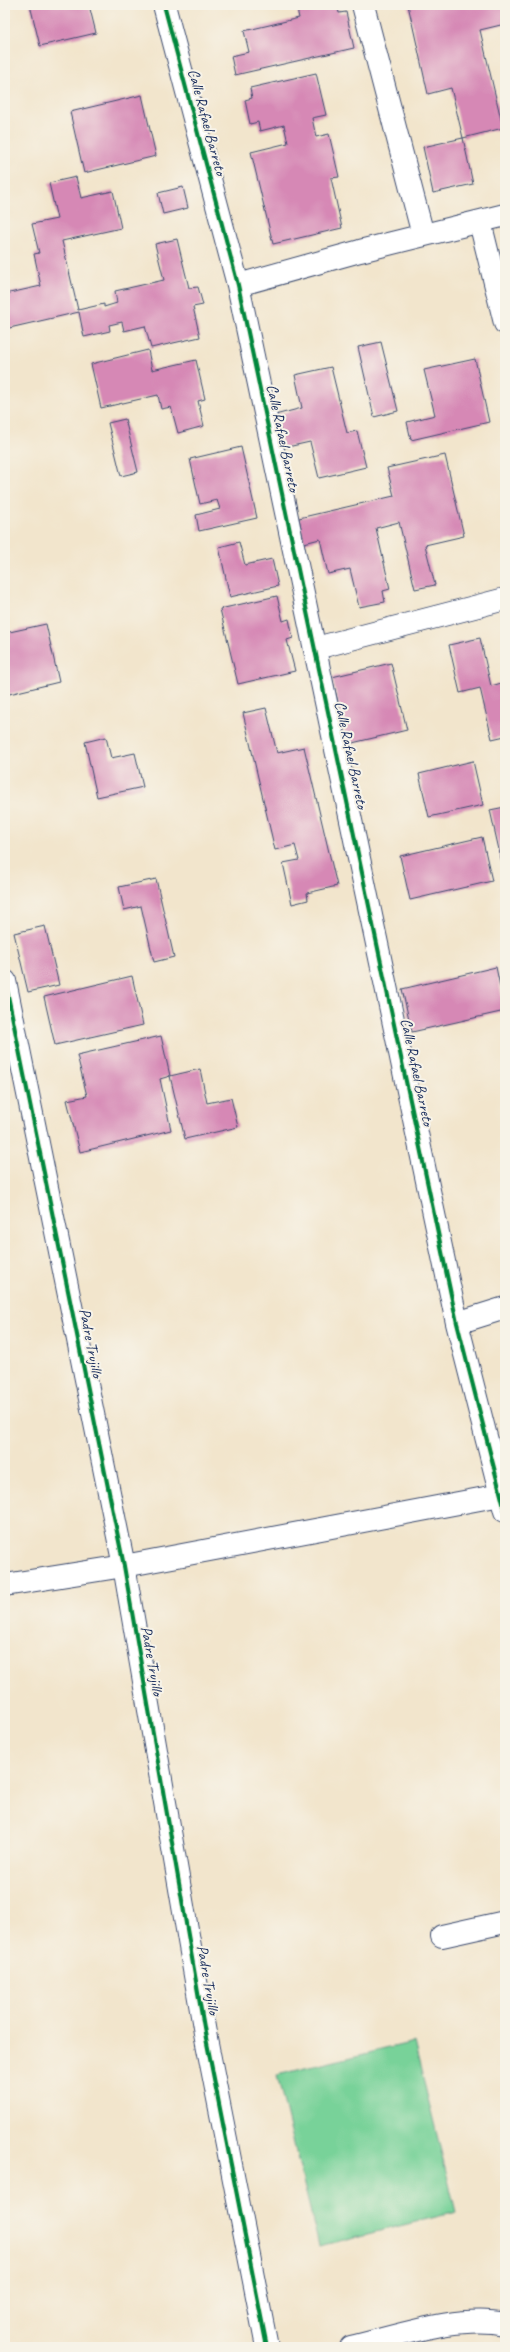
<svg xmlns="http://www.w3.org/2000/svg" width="510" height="2352" font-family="Caveat,sans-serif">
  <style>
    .green { fill: #78d299; stroke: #4a807c }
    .building { fill: #d688b5 }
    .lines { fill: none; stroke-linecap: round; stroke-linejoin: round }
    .street-casing { stroke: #3b4a6e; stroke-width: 24 }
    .secondary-casing { stroke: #3b4a6e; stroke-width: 24 }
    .street { stroke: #fff; stroke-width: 22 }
    .secondary { stroke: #fff; stroke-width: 22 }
    .cycleway-casing { stroke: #f7f3e8; stroke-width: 6 }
    .cycleway { stroke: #00873e; stroke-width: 4 }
    .labels { text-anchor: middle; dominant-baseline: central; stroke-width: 4; stroke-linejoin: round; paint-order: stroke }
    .street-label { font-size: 16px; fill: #1b2f5e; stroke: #f7f3e8 }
  </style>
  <rect width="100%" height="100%" fill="#f7f3e8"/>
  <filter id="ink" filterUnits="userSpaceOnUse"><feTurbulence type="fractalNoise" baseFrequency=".025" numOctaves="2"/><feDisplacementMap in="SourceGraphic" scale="8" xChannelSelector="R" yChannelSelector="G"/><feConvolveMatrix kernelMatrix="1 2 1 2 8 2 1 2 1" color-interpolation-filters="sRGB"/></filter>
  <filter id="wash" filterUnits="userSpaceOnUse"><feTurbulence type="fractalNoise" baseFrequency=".012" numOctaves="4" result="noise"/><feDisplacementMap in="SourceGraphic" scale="16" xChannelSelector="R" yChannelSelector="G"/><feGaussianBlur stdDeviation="0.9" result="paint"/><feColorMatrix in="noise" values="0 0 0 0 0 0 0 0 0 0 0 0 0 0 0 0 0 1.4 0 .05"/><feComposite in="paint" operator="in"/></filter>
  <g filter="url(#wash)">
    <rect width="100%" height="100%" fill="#f2e5cc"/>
    <path class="green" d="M 414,2042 L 456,2212 L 319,2246 L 277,2075 Z"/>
    <g id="blocks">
      <path class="building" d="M 30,5 L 89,5 L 96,33 L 40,46 Z
        M 296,5 L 337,5 L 339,13 L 346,12 L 354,48 L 235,75 L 231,56 L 249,52 L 244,31 L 299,18 Z
        M 408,5 L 505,5 L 505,24 L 480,30 L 503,128 L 463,138 L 451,88 L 428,94 Z
        M 316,73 L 326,115 L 312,118 L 316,137 L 329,134 L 339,177 L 331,178 L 342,228 L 273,244 L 251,152 L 288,143 L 284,125 L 260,131 L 258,122 L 250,124 L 245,100 L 252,98 L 250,88 Z
        M 142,95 L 156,156 L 84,173 L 70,112 Z
        M 463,138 L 473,184 L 433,193 L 423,147 Z
        M 76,177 L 81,198 L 113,191 L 121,228 L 62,241 L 78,310 L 104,304 L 104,307 L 117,303 L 115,291 L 164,280 L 155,244 L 177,239 L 189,288 L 198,287 L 203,305 L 193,307 L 200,337 L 151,348 L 145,326 L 124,331 L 122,322 L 109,325 L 110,331 L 84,337 L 79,312 L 5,329 L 5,294 L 41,286 L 34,254 L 39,253 L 32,224 L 57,219 L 49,183 Z
        M 183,187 L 188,208 L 163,214 L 158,193 Z
        M 381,342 L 398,411 L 374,417 L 358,347 Z
        M 148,350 L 152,370 L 196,360 L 205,399 L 198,401 L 204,426 L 178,433 L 171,407 L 161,409 L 158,395 L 101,408 L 91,364 Z
        M 475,359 L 489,422 L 411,440 L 407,422 L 435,415 L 424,370 Z
        M 331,367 L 347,433 L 357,431 L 366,467 L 319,478 L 310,442 L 283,448 L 275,415 L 302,408 L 295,375 Z
        M 125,419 L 138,472 L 121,476 L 108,423 Z
        M 241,447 L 257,518 L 199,531 L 196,515 L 220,509 L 217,500 L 200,504 L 190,459 Z
        M 445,455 L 464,536 L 425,545 L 435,585 L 415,589 L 399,522 L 376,528 L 390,589 L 383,591 L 385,602 L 359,607 L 350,569 L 328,574 L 320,539 L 304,543 L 299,518 L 394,496 L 387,468 Z
        M 239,542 L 245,565 L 272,559 L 278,586 L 230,597 L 219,547 Z
        M 277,596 L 283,621 L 289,619 L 293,638 L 287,640 L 295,671 L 238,684 L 220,609 Z
        M 46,624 L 59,682 L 5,695 L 5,633 Z
        M 480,638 L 491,686 L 505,682 L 505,736 L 492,739 L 480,688 L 460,693 L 449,645 Z
        M 391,663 L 407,730 L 348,744 L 332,677 Z
        M 266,708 L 277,753 L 304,747 L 337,886 L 307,893 L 308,900 L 292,904 L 283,863 L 299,860 L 295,845 L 275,850 L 243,713 Z
        M 106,737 L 111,758 L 135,753 L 143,787 L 97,797 L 85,742 Z
        M 473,761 L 483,805 L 429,817 L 419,774 Z
        M 505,807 L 505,872 L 504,872 L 490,810 Z
        M 482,837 L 492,881 L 410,900 L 400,856 Z
        M 156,879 L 174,957 L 154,962 L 141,906 L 124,910 L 119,887 Z
        M 45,926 L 59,985 L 28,992 L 14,933 Z
        M 496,967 L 505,1011 L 412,1032 L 402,989 Z
        M 132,976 L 143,1025 L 55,1045 L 44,997 Z
        M 161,1036 L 170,1076 L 160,1079 L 171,1130 L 80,1152 L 67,1100 L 87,1096 L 77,1055 Z
        M 200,1069 L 207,1103 L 231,1098 L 238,1127 L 185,1139 L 170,1076 Z"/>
    </g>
  </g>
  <g filter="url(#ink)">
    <use href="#blocks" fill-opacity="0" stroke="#3b4a6e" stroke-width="1"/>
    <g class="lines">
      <g class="street-casing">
        <path id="street" d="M 164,5 L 238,285 L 457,1323 L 505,1511
          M 363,5 L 423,235
          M 480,222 L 505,323
          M 238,285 L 360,251 L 505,215
          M 316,648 L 505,599
          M 5,981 L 124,1566 L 501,1495
          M 457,1323 L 505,1308
          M 442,1936 L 505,1922
          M 351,2347 C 398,2336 458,2314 505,2324"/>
      </g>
      <g class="secondary-casing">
        <path id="secondary" d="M 5,1585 L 124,1566 L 205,2033 L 267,2347"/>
      </g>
      <use href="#street" class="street"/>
      <use href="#secondary" class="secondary"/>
      <g class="cycleway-casing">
        <path id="cycleway" d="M 164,5 L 238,285 L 457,1323 L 505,1511
          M 5,981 L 124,1566 L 205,2033 L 267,2347"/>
      </g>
      <use href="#cycleway" class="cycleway"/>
    </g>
  </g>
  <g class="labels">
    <g class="street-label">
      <text transform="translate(207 122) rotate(75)">Calle Rafael Barreto</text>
      <text transform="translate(283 438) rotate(78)">Calle Rafael Barreto</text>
      <text transform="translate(351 755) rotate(78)">Calle Rafael Barreto</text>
      <text transform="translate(417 1072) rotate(78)">Calle Rafael Barreto</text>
      <text transform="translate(91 1343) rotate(79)">Padre Trujillo</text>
      <text transform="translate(152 1661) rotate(80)">Padre Trujillo</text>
      <text transform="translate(208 1980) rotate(80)">Padre Trujillo</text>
    </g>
  </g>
  <rect width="510" height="2352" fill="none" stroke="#f7f3e8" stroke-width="20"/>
</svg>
